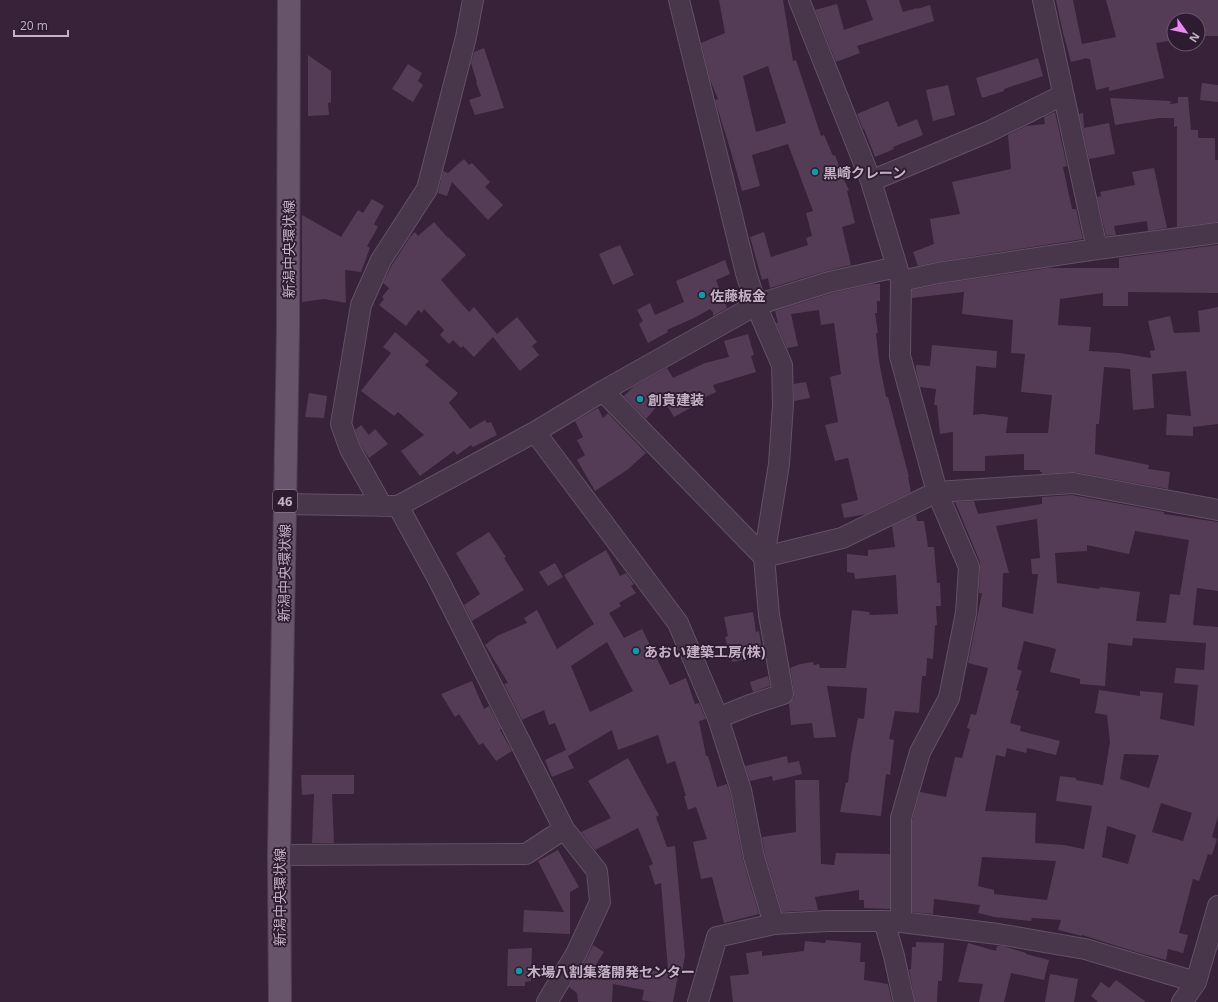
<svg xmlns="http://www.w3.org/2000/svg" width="1218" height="1002" font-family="'Open Sans','Noto Sans JP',sans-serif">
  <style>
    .building { fill: #543c57; fill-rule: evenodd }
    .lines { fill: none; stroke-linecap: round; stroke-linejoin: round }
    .minor-casing { stroke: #635165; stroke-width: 22 }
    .major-casing { stroke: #513f53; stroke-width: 24 }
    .minor { stroke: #48364a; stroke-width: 20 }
    .major { stroke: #67546a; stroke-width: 22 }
    .culture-dot { fill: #0f9aa8; stroke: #2d1b2f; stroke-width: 1.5 }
    .labels { text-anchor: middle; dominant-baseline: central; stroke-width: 3.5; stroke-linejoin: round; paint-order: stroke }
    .shield { fill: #2d1b2f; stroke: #978499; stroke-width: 1 }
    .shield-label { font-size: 13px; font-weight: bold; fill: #c4b1c6 }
    .poi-label { font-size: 14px; font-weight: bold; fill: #c4b1c6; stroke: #2d1b2f; text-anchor: start }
    .street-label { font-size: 14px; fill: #c4b1c6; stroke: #2d1b2f }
  </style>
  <rect width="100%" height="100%" fill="#37223a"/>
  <path class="building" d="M 719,0 L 783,0 L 793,61 L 796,60 L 821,136 L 824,135 L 833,156 L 835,155 L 840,169 L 839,170 L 849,190 L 847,191 L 855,223 L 842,227 L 851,265 L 826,271 L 770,288 L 768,278 L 762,280 L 750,237 L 764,232 L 771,257 L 808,245 L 806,238 L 812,236 L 806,213 L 813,211 L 788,144 L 752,155 L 760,186 L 742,191 L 731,152 L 717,107 L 715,100 L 718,99 L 710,80 L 701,43 L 725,33 ZM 768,66 L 786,123 L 756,132 L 743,76 Z
    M 866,0 L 899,0 L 903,12 L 917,8 L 917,9 L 930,5 L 934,21 L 857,46 L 860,53 L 836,62 L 815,10 L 837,4 L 844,30 L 873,20 Z
    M 1056,0 L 1073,0 L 1082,44 L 1116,37 L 1106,0 L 1218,0 L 1218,36 L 1198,36 L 1198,20 L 1174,20 L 1174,40 L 1156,43 L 1164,78 L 1109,91 L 1109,87 L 1096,90 L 1090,59 L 1087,59 L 1087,58 L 1071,62 L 1063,33 Z
    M 484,48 L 504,108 L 475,115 L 469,100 L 481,96 L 476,82 L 477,82 L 471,63 L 474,52 Z
    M 308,55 L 331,71 L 331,102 L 328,103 L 329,115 L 308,116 Z
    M 1038,58 L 1043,76 L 1004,89 L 1004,91 L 982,98 L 976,78 Z
    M 408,64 L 422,73 L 418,81 L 423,85 L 413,102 L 392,89 Z
    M 1202,83 L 1218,85 L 1218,102 L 1200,100 Z
    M 948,85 L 955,115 L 933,121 L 926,90 Z
    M 1178,97 L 1188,97 L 1191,130 L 1198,130 L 1198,138 L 1215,138 L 1215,160 L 1218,160 L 1218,222 L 1177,227 L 1177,126 L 1174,127 L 1174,118 L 1159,118 L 1115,125 L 1110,98 L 1171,101 L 1170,104 L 1178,103 Z
    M 888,101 L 898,127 L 917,119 L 923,135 L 893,147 L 894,149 L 875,157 L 864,129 L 863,129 L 857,114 Z
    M 1055,112 L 1067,166 L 1063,167 L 1072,209 L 1076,209 L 1083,239 L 936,262 L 918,266 L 913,252 L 934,244 L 930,219 L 960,214 L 952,182 L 1011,169 L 1008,135 L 1026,126 L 1045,124 L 1044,117 Z
    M 1083,113 L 1084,128 L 1109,123 L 1115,154 L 1089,159 L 1079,114 Z
    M 464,159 L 469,165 L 472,163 L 490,182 L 485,187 L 503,205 L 488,220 L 452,182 L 447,196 L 438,193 L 443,171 L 448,173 Z
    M 1154,168 L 1167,228 L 1148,231 L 1147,221 L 1114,226 L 1116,235 L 1106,236 L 1097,197 L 1101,196 L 1100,192 L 1135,185 L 1132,172 Z
    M 372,199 L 384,206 L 374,224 L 378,227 L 367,246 L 370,248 L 361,272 L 345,270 L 346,303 L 324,299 L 302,302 L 302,215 L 341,237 L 358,210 L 363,213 Z
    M 434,222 L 448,238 L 448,237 L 466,255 L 441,280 L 469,312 L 474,307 L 497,334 L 496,335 L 517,317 L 537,342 L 532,346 L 539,355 L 520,371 L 493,337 L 474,357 L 463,346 L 461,348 L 453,340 L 449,344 L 440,335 L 444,330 L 424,309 L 422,313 L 418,310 L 406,326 L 379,305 L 384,299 L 382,297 L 389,288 L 383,283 L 392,265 L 410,237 L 415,232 L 418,236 Z
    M 620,245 L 634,275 L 613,285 L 599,254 Z
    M 1218,245 L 1218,293 L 1128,292 L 1128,306 L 1103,306 L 1103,293 L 1060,299 L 1058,325 L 1091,327 L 1089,351 L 1120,353 L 1151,358 L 1150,351 L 1155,350 L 1148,321 L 1170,316 L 1174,333 L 1200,332 L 1198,311 L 1218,307 L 1218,424 L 1193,427 L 1193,436 L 1166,435 L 1167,414 L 1191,416 L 1186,371 L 1152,374 L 1154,408 L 1133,410 L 1130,369 L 1104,367 L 1099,424 L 1096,424 L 1095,454 L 1149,465 L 1148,469 L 1170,472 L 1168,489 L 1075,472 L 1041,474 L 1042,472 L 1040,472 L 1040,470 L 1024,470 L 1024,454 L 985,456 L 985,471 L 953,471 L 953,432 L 940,434 L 937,405 L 934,405 L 936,389 L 920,387 L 916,370 L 916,365 L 930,366 L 932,345 L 997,351 L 996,368 L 976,366 L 973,415 L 982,414 L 1008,417 L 1006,433 L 1048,433 L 1052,395 L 1021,392 L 1025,354 L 1011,353 L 1013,320 L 962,314 L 964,292 L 912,298 L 912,290 L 940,284 L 1049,268 L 1119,268 L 1119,258 Z
    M 725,260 L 730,274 L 716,280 L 727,308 L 713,316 L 713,312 L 710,309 L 694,318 L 667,330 L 668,332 L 648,343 L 639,324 L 643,321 L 637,310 L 650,303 L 655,315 L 684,302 L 676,281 Z
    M 872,284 L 880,284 L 880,301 L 877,301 L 877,313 L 875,313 L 878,333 L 876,333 L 879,361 L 886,397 L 888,397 L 909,477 L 908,477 L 911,492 L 866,514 L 844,518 L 841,504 L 858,500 L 848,458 L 835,461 L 825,425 L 838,422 L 830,377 L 841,374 L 834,323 L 821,325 L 819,310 L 791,314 L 798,346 L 787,348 L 776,323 L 778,323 L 775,311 L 832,293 Z
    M 395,332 L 429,361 L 425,365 L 458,393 L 449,403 L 470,429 L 485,420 L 487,423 L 491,422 L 497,435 L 473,447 L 471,445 L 457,455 L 454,451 L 420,476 L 401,451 L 424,435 L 398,412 L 394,416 L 361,391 L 391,353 L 383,347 Z
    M 748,334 L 754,355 L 751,356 L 756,372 L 713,385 L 716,392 L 699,400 L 701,402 L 674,417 L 663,399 L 646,419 L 624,396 L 633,387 L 667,368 L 673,378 L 705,363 L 729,357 L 724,341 Z
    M 806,382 L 810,398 L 794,401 L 794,384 Z
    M 309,393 L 327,396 L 324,418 L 305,417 Z
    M 598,408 L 603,418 L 608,413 L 646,453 L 627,470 L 595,491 L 577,460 L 585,455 L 577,440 L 583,437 L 575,421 Z
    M 361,425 L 369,435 L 375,429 L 388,444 L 369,458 L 360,444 L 355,430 Z
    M 1072,495 L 1164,512 L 1164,514 L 1218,522 L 1218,591 L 1197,588 L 1193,625 L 1218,627 L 1218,816 L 1212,837 L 1217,839 L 1212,855 L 1208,854 L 1199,881 L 1193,879 L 1179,933 L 1188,935 L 1183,953 L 1168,949 L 1166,960 L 1136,952 L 1082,935 L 1082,936 L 1058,930 L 1061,920 L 1032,918 L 1031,921 L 994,917 L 978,913 L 980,905 L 934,899 L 933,914 L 912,912 L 912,820 L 920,792 L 946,797 L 955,757 L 962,758 L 970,729 L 967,728 L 971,714 L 976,715 L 988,668 L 968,663 L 982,593 L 979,593 L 980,567 L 980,562 L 955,502 L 974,501 L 978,514 L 1042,504 L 1042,497 ZM 1037,519 L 1040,558 L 1031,559 L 1032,574 L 1038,574 L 1033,614 L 1002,607 L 1003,573 L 1009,573 L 996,526 ZM 1135,531 L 1189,540 L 1180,595 L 1170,594 L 1166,623 L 1136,621 L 1140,592 L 1100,587 L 1099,589 L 1057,583 L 1055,553 L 1087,551 L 1087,545 L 1129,554 ZM 1133,638 L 1206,643 L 1204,670 L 1176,668 L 1174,683 L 1198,685 L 1194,726 L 1160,719 L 1163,693 L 1140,691 L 1140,696 L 1099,690 L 1095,713 L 1107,715 L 1110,742 L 1103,785 L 1076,780 L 1076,778 L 1060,776 L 1056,801 L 1092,806 L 1084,849 L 1064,845 L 1035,843 L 1036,813 L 985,811 L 996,755 L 1005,757 L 1007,748 L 1026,753 L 1027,748 L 1056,755 L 1060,741 L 1020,731 L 1021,726 L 1010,723 L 1019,691 L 1016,690 L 1022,671 L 1017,669 L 1024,641 L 1056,649 L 1050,672 L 1080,679 L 1080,684 L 1105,686 L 1108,643 L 1132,646 ZM 1124,754 L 1159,755 L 1149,788 L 1120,779 ZM 1161,803 L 1192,813 L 1183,841 L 1152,832 ZM 1107,826 L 1136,835 L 1128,864 L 1102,857 ZM 982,857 L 1056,861 L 1047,900 L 994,894 L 994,890 L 978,886 Z
    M 916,515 L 917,521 L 924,521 L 928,547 L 934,547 L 937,583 L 940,583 L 941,606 L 936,606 L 937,625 L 935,625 L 933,659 L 927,658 L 926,676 L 922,676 L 919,713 L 895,711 L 889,739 L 894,740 L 890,775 L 886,774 L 881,816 L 840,812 L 846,782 L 848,783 L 851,754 L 858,718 L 864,719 L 867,688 L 827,686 L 836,737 L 814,738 L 812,723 L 791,725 L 789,703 L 794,698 L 794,692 L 790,668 L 800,664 L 813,662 L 814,665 L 819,664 L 820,668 L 846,668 L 852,610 L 869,612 L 870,615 L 898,614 L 896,575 L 855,579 L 854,573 L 847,572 L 847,554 L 868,556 L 868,550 L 895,547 L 892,526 Z
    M 489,532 L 506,557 L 504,558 L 524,590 L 472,621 L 464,605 L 480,594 L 456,553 Z
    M 606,550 L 620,576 L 626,573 L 634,584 L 631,586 L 636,593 L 619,603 L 621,606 L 609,613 L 624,638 L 642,629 L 670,685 L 686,678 L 695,704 L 699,703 L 706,719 L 699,721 L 706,756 L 708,756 L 717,787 L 727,784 L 730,793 L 743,860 L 759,914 L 724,923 L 712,877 L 701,879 L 693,842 L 707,839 L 696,807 L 688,810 L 684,796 L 686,796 L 675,761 L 667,764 L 658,735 L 618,750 L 612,730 L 568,756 L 574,768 L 552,777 L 545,760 L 566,750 L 555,723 L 549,725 L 544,710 L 522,720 L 504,684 L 508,683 L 485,645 L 497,636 L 527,623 L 524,618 L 537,610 L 557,649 L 594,624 L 564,575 ZM 607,642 L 633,691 L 590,712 L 571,666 Z
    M 555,563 L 563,577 L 548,586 L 539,572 Z
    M 753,612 L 756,632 L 759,631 L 763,656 L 732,662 L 725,637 L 728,636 L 724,617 Z
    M 768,676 L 770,686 L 753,692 L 750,682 Z
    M 472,681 L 484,709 L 489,706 L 501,729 L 500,730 L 512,751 L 496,761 L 483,743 L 479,745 L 459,714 L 455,717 L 441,694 Z
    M 787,756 L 788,763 L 799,761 L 802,774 L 773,781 L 772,776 L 750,781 L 745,766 Z
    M 628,758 L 659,815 L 656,817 L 667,847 L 675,846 L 685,955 L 682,972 L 668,970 L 661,883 L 655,885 L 649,866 L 653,864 L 638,828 L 595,850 L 581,832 L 611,818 L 588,781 Z
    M 301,775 L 354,775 L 354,794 L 332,794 L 334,843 L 312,843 L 314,794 L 302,795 Z
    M 795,780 L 819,780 L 821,864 L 834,865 L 836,853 L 890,854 L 890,909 L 864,908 L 864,900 L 859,900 L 859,890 L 815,897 L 818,910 L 782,912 L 765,854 L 762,837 L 796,832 Z
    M 558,850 L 579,887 L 570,892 L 570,934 L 523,932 L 524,910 L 564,912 L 538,861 Z
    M 826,940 L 861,943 L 860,962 L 865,962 L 864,980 L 888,984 L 892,1002 L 733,1002 L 730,976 L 749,974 L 746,953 L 762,951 L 762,956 L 804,951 L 805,941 L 825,943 Z
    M 916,942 L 944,943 L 942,981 L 938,981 L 937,1002 L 915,1002 L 909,969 L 911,969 L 912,947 L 916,947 Z
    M 968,943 L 996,951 L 997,946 L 1003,946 L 1026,953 L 1026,954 L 1049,960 L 1044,980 L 1011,973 L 1004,1002 L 979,1002 L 983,984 L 958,982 Z
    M 593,945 L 604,952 L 590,974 L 630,974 L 631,967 L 678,975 L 673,1002 L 653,1002 L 642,1000 L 644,990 L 613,984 L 612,1002 L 578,1002 L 577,993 L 569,987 L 586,960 Z
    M 532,948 L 531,981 L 525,982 L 525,986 L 507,986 L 508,949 Z
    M 1050,974 L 1078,979 L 1074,1002 L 1045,1002 Z
    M 1116,980 L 1146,1002 L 1098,1002 L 1091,996 L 1101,982 L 1109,988 Z"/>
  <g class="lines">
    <g class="minor-casing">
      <path id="minor" d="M 679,0 L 746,273 L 756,305 L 782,365 L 783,404 L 779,464 L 764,557 L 769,615 L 783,694 L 750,705 L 718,718 L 741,790 L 754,857 L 774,924
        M 799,0 L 871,181 L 897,267 L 901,281 L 900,356 L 937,492 L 969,567 L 966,613 L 949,698 L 920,752 L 901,818 L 901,922
        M 1043,0 L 1097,249
        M 871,181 L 988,132 L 1063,95
        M 901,281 L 938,273 L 1097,249 L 1218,233
        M 603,391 L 764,557
        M 535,432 L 678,623 L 718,718
        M 285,504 L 398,506 L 535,432 L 603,391 L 756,305 L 829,282 L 897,267
        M 382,506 L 350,449 L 341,424 L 361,305 L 381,260 L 427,189 L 466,37 L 473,0
        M 398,506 L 438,579 L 564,829 L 597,871 L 600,902 L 576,954 L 547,1002
        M 764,557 L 842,538 L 937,492 L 1073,483 L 1218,510
        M 279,855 L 526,854 L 564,829
        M 884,921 L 894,956 L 904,1002
        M 698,1002 L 717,937 L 774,924 L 828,921 L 884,921 L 901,922 L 998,934 L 1085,949 L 1196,982
        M 1182,1002 L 1196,982 L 1218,906"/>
    </g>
    <g class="major-casing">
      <path id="major" d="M 280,1002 L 279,855 L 288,332 L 289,0"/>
    </g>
    <use href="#minor" class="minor"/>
    <use href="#major" class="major"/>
  </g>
  <g class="culture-dot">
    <circle cx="815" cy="172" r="4"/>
    <circle cx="702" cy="295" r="4"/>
    <circle cx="640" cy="399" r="4"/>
    <circle cx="636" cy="651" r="4"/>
    <circle cx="519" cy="971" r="4"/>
  </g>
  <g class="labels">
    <rect class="shield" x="273" y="490" width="24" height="22" rx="3"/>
    <g class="shield-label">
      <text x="285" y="501">46</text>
    </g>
    <g class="poi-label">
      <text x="823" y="172">黒崎クレーン</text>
      <text x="710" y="295">佐藤板金</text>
      <text x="648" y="399">創貴建装</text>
      <text x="644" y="651">あおい建築工房(株)</text>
      <text x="527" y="971">木場八割集落開発センター</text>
    </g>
    <g class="street-label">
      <text transform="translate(288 249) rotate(-90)">新潟中央環状線</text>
      <text transform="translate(284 573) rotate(-89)">新潟中央環状線</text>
      <text transform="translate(279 897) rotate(-90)">新潟中央環状線</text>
    </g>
  </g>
  <g transform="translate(1186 32) rotate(123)"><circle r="19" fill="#2d1b2f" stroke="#69576b"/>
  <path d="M0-3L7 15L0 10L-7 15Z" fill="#eb87f6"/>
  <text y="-6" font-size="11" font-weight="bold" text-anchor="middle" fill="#c4b1c6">N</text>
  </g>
  <path d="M14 30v6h54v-6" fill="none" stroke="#c4b1c6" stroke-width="2"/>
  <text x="20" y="30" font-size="12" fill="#c4b1c6" stroke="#2d1b2f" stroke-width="3" paint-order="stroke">20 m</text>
</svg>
